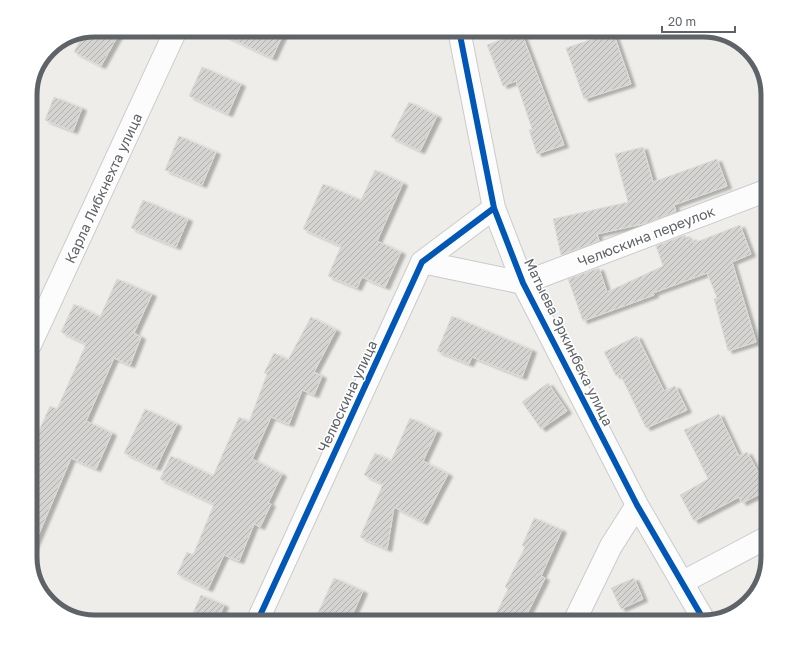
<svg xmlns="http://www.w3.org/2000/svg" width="798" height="652" font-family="'Golos Text',sans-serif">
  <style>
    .building { fill: url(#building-hatch); stroke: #dedcd8; filter: url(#shadow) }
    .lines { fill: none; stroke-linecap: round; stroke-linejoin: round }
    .minor-casing { stroke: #cacbcb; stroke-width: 24 }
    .minor { stroke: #fcfcfc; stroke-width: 22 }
    .cycleway-casing { stroke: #fff; stroke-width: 8 }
    .cycleway { stroke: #0057b8; stroke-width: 6 }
    .labels { text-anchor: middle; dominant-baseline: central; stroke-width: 3; stroke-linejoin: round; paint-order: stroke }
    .street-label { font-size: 14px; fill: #5e6367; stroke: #fff }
    .rim { fill: none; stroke: #5e6367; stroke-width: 5 }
  </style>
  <defs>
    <pattern id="building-hatch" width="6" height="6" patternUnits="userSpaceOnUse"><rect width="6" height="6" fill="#d5d4d2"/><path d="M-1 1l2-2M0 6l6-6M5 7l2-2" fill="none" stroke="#b0b0ae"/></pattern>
    <filter id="shadow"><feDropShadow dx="4.5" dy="2.5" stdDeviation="1" flood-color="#0004"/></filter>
  </defs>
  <rect width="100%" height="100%" fill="#eeede9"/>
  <path class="building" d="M 95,30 L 121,30 L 101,66 L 74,52 L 83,34 Z
    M 213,30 L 285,30 L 272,58 Z
    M 521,32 L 564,145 L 537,154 L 529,130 L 532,129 L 516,81 L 503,86 L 487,45 Z
    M 613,32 L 631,84 L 584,99 L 566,48 Z
    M 202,67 L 241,84 L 228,114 L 189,96 Z
    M 54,97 L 82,108 L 73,131 L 45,120 Z
    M 409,102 L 437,116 L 420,151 L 391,137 Z
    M 179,136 L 216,152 L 202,185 L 165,170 Z
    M 643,147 L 653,182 L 717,159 L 727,186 L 674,205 L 676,211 L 647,223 L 597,234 L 599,241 L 561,255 L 553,219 L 628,202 L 615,154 Z
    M 375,170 L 403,183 L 377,241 L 401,252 L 385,287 L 362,277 L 357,288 L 328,276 L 341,246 L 303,229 L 323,184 L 361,200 Z
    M 143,200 L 188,219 L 176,247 L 131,228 Z
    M 740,225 L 751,254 L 732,262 L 756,342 L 728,351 L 714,299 L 717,298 L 707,273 L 653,293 L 654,295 L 583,321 L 568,279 L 599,268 L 607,292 L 663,266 L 656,246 L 685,235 L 687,240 L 692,238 L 694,243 Z
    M 117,279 L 152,294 L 134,333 L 141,337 L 130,365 L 114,358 L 86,421 L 112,433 L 96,469 L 71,458 L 30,555 L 30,451 L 50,406 L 57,409 L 86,344 L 61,332 L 74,304 L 100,317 Z
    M 452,316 L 532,350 L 522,377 L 472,357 L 469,364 L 437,351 Z
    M 311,317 L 336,330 L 314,372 L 322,376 L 314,395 L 302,390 L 289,424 L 271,417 L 252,459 L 282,474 L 268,503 L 271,504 L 260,527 L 254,524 L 239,561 L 224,555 L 208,589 L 177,574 L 187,552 L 193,555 L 214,504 L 160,479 L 171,456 L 213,476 L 239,417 L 249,422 L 267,374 L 264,373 L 274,353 L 288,360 Z
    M 637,336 L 664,391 L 675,386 L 687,410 L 646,428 L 620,374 L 616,376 L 604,352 Z
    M 548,383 L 567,411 L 541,429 L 522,402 Z
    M 145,409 L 177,424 L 156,468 L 124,453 Z
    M 719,414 L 739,456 L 747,452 L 768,490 L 742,503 L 739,497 L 694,521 L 680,495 L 708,479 L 684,430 Z
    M 410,418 L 437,431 L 423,461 L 448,474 L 423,522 L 394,507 L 387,549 L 360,537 L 383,484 L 364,475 L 375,453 L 391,461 Z
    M 534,518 L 562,530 L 541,576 L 545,578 L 523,622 L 492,622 L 508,589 L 505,587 L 525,547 L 522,546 Z
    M 334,578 L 363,591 L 349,622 L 326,622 L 316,617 Z
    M 634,578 L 643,599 L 621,609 L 611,588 Z
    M 201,595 L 224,605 L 217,622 L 189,622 Z"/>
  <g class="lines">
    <g class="minor-casing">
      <path id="minor" d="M 459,30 L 494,208 L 523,283 L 637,505 L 705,622
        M 422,262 L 523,283 L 768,190
        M 30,345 L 176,30
        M 683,582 L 768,537
        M 257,622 L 422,262 L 494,208
        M 574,622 L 611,546 L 637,505"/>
    </g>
    <use href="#minor" class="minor"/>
    <g class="cycleway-casing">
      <path id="cycleway" d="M 459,30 L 494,208 L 523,283 L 637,505 L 705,622
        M 257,622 L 422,262 L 494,208"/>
    </g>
    <use href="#cycleway" class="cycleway"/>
  </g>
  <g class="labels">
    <g class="street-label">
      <text transform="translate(103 188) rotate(-65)">Карла Либкнехта улица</text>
      <text transform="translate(646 236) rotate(-21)">Челюскина переулок</text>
      <text transform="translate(569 342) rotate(64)">Матыева Эркинбека улица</text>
      <text transform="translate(347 396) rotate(-65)">Челюскина улица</text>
    </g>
  </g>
  <path d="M0 0H798V652H0ZM95 37H703A58 58 0 0 1 761 95V557A58 58 0 0 1 703 615H95A58 58 0 0 1 37 557V95A58 58 0 0 1 95 37Z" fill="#fff" fill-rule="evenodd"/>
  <path class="rim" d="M95 37H703A58 58 0 0 1 761 95V557A58 58 0 0 1 703 615H95A58 58 0 0 1 37 557V95A58 58 0 0 1 95 37Z"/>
  <path d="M662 26v6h73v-6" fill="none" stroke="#5e6367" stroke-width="2"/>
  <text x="668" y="26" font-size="12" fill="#5e6367" stroke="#ffffff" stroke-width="3" paint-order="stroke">20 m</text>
</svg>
